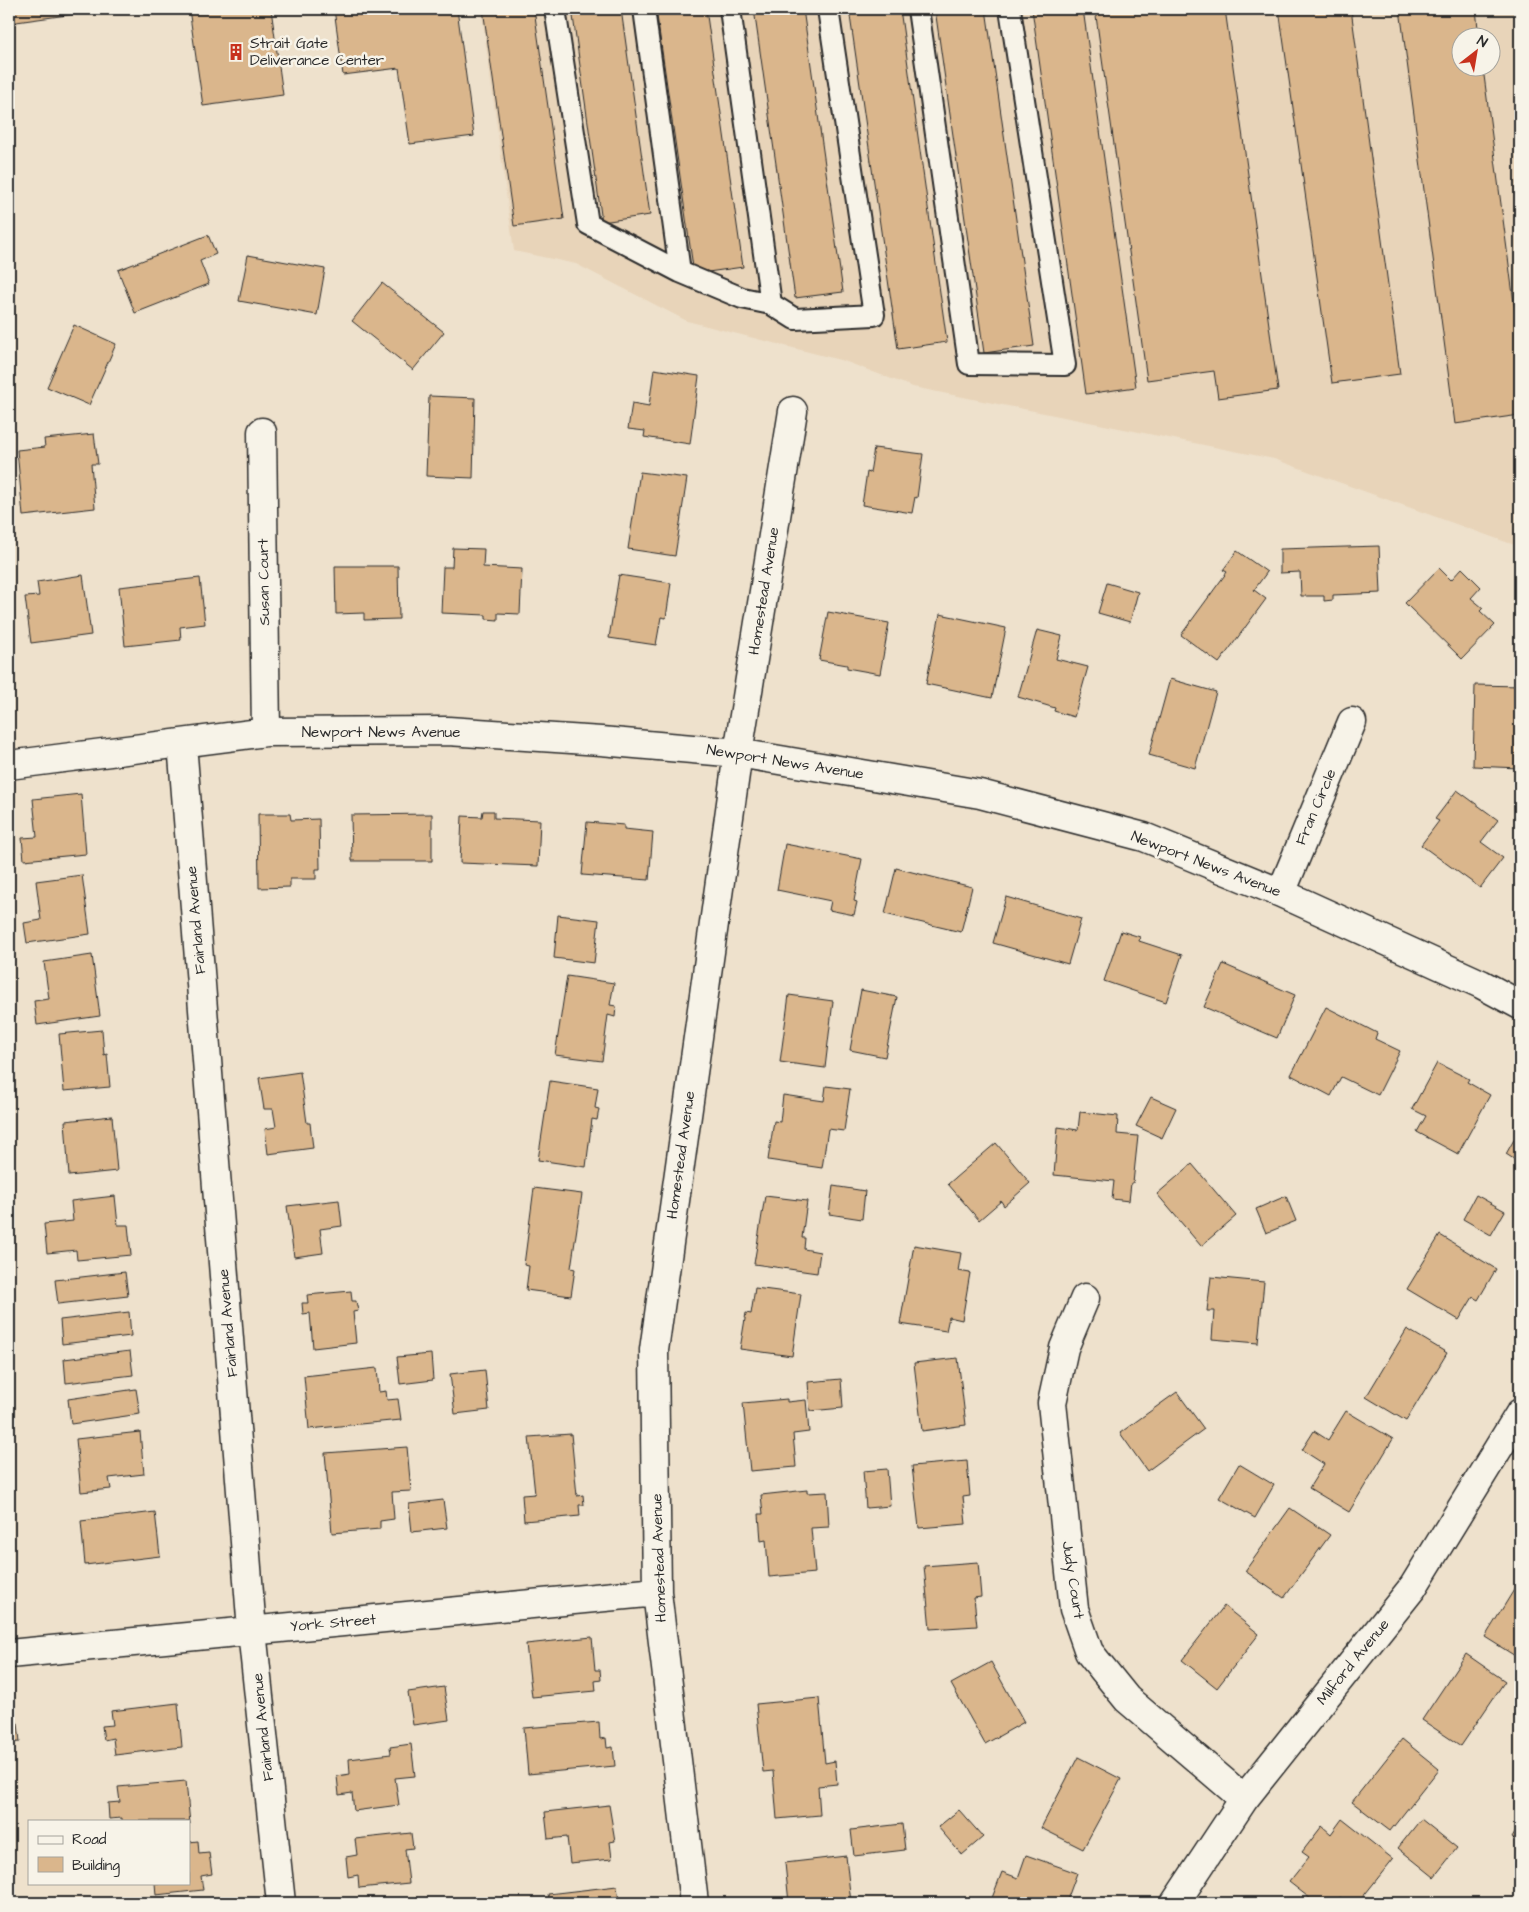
<svg xmlns="http://www.w3.org/2000/svg" width="1529" height="1912" font-family="'Architects Daughter',sans-serif">
  <style>
    .built { fill: #e8d4b9; fill-rule: evenodd }
    .building { fill: #dab68c; stroke: #2b2b2b }
    .lines { fill: none; stroke-linecap: round; stroke-linejoin: round }
    .service-casing { stroke: #2b2b2b; stroke-width: 24 }
    .minor-casing { stroke: #2b2b2b; stroke-width: 31 }
    .service { stroke: #f7f3e8; stroke-width: 20 }
    .minor { stroke: #f7f3e8; stroke-width: 28 }
    .labels { text-anchor: middle; dominant-baseline: central; stroke-width: 5; stroke-linejoin: round; paint-order: stroke }
    .poi-label { font-size: 15px; fill: #2b2b2b; stroke: #f7f3e8; text-anchor: start }
    .street-label { font-size: 15px; fill: #2b2b2b; stroke: #f7f3e8 }
  </style>
  <rect width="100%" height="100%" fill="#eee1cc"/>
  <filter id="ink" filterUnits="userSpaceOnUse"><feTurbulence type="fractalNoise" baseFrequency=".02" numOctaves="2"/><feDisplacementMap in="SourceGraphic" scale="10" xChannelSelector="R" yChannelSelector="G"/><feConvolveMatrix kernelMatrix="1 2 1 2 8 2 1 2 1" color-interpolation-filters="sRGB"/></filter>
  <g filter="url(#ink)">
    <path class="built" d="M 481,9 L 1520,9 L 1520,547 L 1274,459 L 913,387 L 844,361 L 687,321 L 576,264 L 514,251 ZM 1462,38 L 1492,38 L 1492,68 L 1462,68 Z"/>
    <path class="building" d="M 9,9 L 96,9 L 96,11 L 9,23 Z
      M 189,9 L 271,9 L 283,95 L 203,106 Z
      M 334,9 L 457,9 L 474,136 L 410,144 L 399,68 L 343,75 Z
      M 483,9 L 534,9 L 564,219 L 514,226 Z
      M 572,9 L 621,9 L 650,215 L 602,222 Z
      M 656,9 L 706,9 L 743,267 L 694,274 Z
      M 754,9 L 803,9 L 843,292 L 795,298 Z
      M 849,9 L 900,9 L 947,342 L 898,349 Z
      M 935,9 L 986,9 L 1034,346 L 984,353 Z
      M 1032,9 L 1083,9 L 1136,387 L 1086,394 Z
      M 1095,9 L 1225,9 L 1278,390 L 1218,398 L 1214,371 L 1147,380 Z
      M 1279,9 L 1351,9 L 1400,374 L 1332,383 Z
      M 1400,9 L 1476,9 L 1479,38 L 1462,38 L 1462,68 L 1483,68 L 1520,348 L 1520,415 L 1455,424 Z
      M 208,235 L 216,254 L 200,261 L 209,284 L 135,313 L 118,270 Z
      M 248,255 L 325,269 L 317,315 L 239,301 Z
      M 382,283 L 444,332 L 413,370 L 352,321 Z
      M 74,325 L 116,344 L 89,405 L 47,387 Z
      M 654,369 L 699,376 L 690,444 L 644,437 L 645,431 L 628,429 L 632,403 L 649,406 Z
      M 429,396 L 475,398 L 473,478 L 426,476 Z
      M 94,434 L 98,464 L 91,464 L 95,508 L 23,516 L 17,450 L 45,447 L 44,439 Z
      M 874,448 L 923,454 L 917,498 L 915,497 L 912,513 L 862,505 L 867,472 L 870,473 Z
      M 640,472 L 687,478 L 675,556 L 628,549 Z
      M 1379,546 L 1381,593 L 1333,595 L 1333,600 L 1324,601 L 1324,596 L 1301,596 L 1300,572 L 1280,573 L 1280,549 Z
      M 453,548 L 484,549 L 483,567 L 522,569 L 520,614 L 498,613 L 498,620 L 486,619 L 486,615 L 441,613 L 443,567 L 452,567 Z
      M 1237,551 L 1267,572 L 1254,590 L 1266,599 L 1219,663 L 1181,635 L 1227,572 L 1223,570 Z
      M 335,566 L 398,566 L 399,619 L 364,620 L 364,613 L 336,614 Z
      M 1439,568 L 1451,580 L 1462,568 L 1481,587 L 1471,598 L 1483,608 L 1480,611 L 1495,625 L 1462,659 L 1405,603 Z
      M 83,575 L 91,635 L 31,643 L 25,597 L 39,596 L 37,582 Z
      M 619,575 L 671,583 L 666,618 L 661,617 L 656,645 L 609,638 Z
      M 200,578 L 205,624 L 180,627 L 181,640 L 125,646 L 119,587 Z
      M 1107,583 L 1138,592 L 1130,622 L 1098,613 Z
      M 828,612 L 889,623 L 880,674 L 847,668 L 847,665 L 819,660 Z
      M 940,614 L 1006,628 L 992,698 L 926,684 Z
      M 1037,630 L 1062,636 L 1056,659 L 1088,667 L 1074,717 L 1054,711 L 1055,708 L 1018,697 Z
      M 1170,679 L 1216,692 L 1195,768 L 1149,755 Z
      M 1475,685 L 1520,686 L 1519,768 L 1473,766 Z
      M 1457,790 L 1498,820 L 1481,842 L 1503,858 L 1480,888 L 1421,845 L 1439,821 L 1435,819 Z
      M 81,794 L 86,854 L 24,860 L 22,838 L 37,837 L 33,799 Z
      M 483,811 L 494,811 L 494,818 L 540,820 L 538,866 L 460,863 L 462,816 L 482,817 Z
      M 258,814 L 290,814 L 291,820 L 319,819 L 320,869 L 316,869 L 316,879 L 290,879 L 290,887 L 259,888 Z
      M 432,814 L 432,861 L 352,861 L 351,815 Z
      M 587,822 L 624,825 L 624,829 L 653,832 L 649,880 L 582,875 Z
      M 785,844 L 862,859 L 854,901 L 857,902 L 854,915 L 829,910 L 831,901 L 777,890 Z
      M 896,868 L 972,887 L 961,932 L 885,914 Z
      M 82,875 L 90,934 L 27,943 L 24,923 L 41,920 L 36,881 Z
      M 1006,897 L 1081,919 L 1068,964 L 993,943 Z
      M 558,915 L 599,920 L 594,963 L 554,958 Z
      M 1121,931 L 1140,937 L 1139,941 L 1182,955 L 1166,1002 L 1104,981 Z
      M 92,955 L 100,1016 L 37,1025 L 34,1001 L 49,999 L 44,962 Z
      M 1223,964 L 1295,995 L 1277,1038 L 1204,1007 Z
      M 567,976 L 614,983 L 610,1005 L 616,1006 L 615,1017 L 608,1015 L 602,1061 L 555,1055 Z
      M 861,990 L 897,997 L 885,1057 L 850,1050 Z
      M 789,995 L 833,1001 L 825,1068 L 780,1062 Z
      M 1326,1007 L 1377,1033 L 1375,1039 L 1400,1051 L 1378,1095 L 1341,1077 L 1331,1096 L 1291,1075 Z
      M 102,1030 L 104,1055 L 107,1054 L 110,1087 L 64,1091 L 59,1034 Z
      M 1437,1063 L 1469,1079 L 1467,1082 L 1490,1095 L 1458,1154 L 1417,1132 L 1426,1116 L 1412,1109 Z
      M 300,1072 L 307,1123 L 310,1123 L 313,1148 L 268,1154 L 265,1129 L 276,1127 L 273,1109 L 264,1109 L 259,1078 Z
      M 550,1081 L 598,1088 L 595,1108 L 599,1109 L 597,1120 L 592,1119 L 586,1167 L 538,1160 Z
      M 826,1086 L 850,1089 L 844,1131 L 828,1129 L 822,1168 L 768,1160 L 774,1121 L 780,1122 L 783,1095 L 824,1101 Z
      M 1151,1097 L 1176,1108 L 1162,1138 L 1136,1126 Z
      M 1080,1112 L 1118,1116 L 1117,1134 L 1138,1136 L 1133,1183 L 1131,1183 L 1129,1201 L 1112,1199 L 1114,1181 L 1054,1175 L 1058,1127 L 1078,1130 Z
      M 112,1116 L 117,1171 L 69,1176 L 65,1121 Z
      M 1520,1129 L 1520,1163 L 1506,1154 Z
      M 996,1143 L 1030,1183 L 1004,1206 L 1001,1201 L 979,1220 L 948,1184 Z
      M 1192,1164 L 1236,1216 L 1201,1246 L 1157,1194 Z
      M 833,1186 L 865,1191 L 862,1219 L 829,1214 Z
      M 534,1188 L 582,1194 L 571,1268 L 575,1269 L 571,1296 L 526,1290 L 529,1266 L 524,1265 Z
      M 1476,1195 L 1505,1211 L 1491,1235 L 1463,1219 Z
      M 115,1196 L 118,1225 L 128,1225 L 131,1255 L 77,1260 L 76,1250 L 47,1253 L 44,1224 L 73,1221 L 71,1201 Z
      M 765,1196 L 807,1201 L 802,1238 L 805,1238 L 804,1249 L 820,1252 L 817,1273 L 754,1264 Z
      M 1286,1196 L 1296,1221 L 1266,1233 L 1256,1209 Z
      M 339,1200 L 342,1226 L 320,1229 L 323,1253 L 294,1257 L 287,1206 Z
      M 1440,1235 L 1496,1269 L 1478,1300 L 1473,1297 L 1459,1320 L 1407,1289 Z
      M 914,1245 L 961,1253 L 958,1271 L 970,1273 L 962,1320 L 949,1317 L 946,1331 L 900,1324 Z
      M 125,1272 L 128,1296 L 58,1304 L 55,1280 Z
      M 1211,1277 L 1264,1282 L 1258,1343 L 1212,1339 L 1214,1311 L 1207,1311 Z
      M 755,1288 L 801,1294 L 792,1356 L 740,1349 L 746,1313 L 751,1314 Z
      M 351,1291 L 352,1301 L 356,1301 L 358,1311 L 353,1312 L 356,1343 L 313,1348 L 310,1313 L 303,1314 L 302,1303 L 308,1303 L 307,1295 Z
      M 129,1312 L 131,1336 L 62,1344 L 60,1320 Z
      M 1407,1329 L 1447,1353 L 1406,1421 L 1366,1397 Z
      M 130,1351 L 133,1375 L 66,1383 L 64,1359 Z
      M 431,1354 L 433,1380 L 400,1384 L 397,1357 Z
      M 958,1358 L 966,1425 L 922,1431 L 914,1363 Z
      M 377,1368 L 379,1392 L 386,1391 L 387,1400 L 398,1399 L 401,1420 L 309,1429 L 304,1376 Z
      M 485,1370 L 489,1410 L 455,1414 L 450,1374 Z
      M 841,1379 L 843,1408 L 810,1411 L 808,1382 Z
      M 136,1389 L 140,1414 L 71,1424 L 68,1399 Z
      M 1177,1392 L 1204,1429 L 1147,1471 L 1120,1433 Z
      M 787,1399 L 787,1402 L 806,1400 L 809,1432 L 793,1434 L 796,1467 L 750,1471 L 743,1403 Z
      M 1346,1411 L 1393,1439 L 1349,1512 L 1309,1488 L 1324,1464 L 1302,1450 L 1314,1431 L 1328,1440 Z
      M 140,1432 L 144,1474 L 109,1478 L 111,1489 L 81,1492 L 76,1439 Z
      M 571,1434 L 577,1496 L 583,1495 L 584,1505 L 579,1505 L 580,1516 L 524,1521 L 522,1495 L 535,1494 L 529,1437 Z
      M 407,1447 L 411,1491 L 392,1492 L 394,1519 L 380,1521 L 380,1529 L 332,1533 L 325,1453 Z
      M 967,1461 L 970,1496 L 963,1497 L 966,1524 L 919,1528 L 912,1466 Z
      M 1239,1464 L 1274,1485 L 1255,1518 L 1219,1498 Z
      M 887,1469 L 890,1506 L 866,1508 L 863,1471 Z
      M 807,1490 L 807,1493 L 827,1492 L 829,1527 L 811,1528 L 815,1573 L 769,1577 L 766,1540 L 761,1541 L 759,1514 L 763,1514 L 761,1495 Z
      M 443,1500 L 447,1528 L 412,1532 L 409,1504 Z
      M 1290,1508 L 1330,1535 L 1284,1598 L 1245,1571 Z
      M 155,1512 L 160,1556 L 85,1565 L 81,1521 Z
      M 978,1562 L 981,1597 L 974,1598 L 977,1626 L 930,1629 L 924,1566 Z
      M 1520,1580 L 1520,1659 L 1485,1637 Z
      M 1224,1606 L 1259,1634 L 1217,1688 L 1182,1660 Z
      M 592,1637 L 595,1670 L 600,1670 L 601,1680 L 595,1681 L 596,1691 L 532,1697 L 526,1644 Z
      M 1466,1654 L 1505,1681 L 1461,1746 L 1422,1720 Z
      M 991,1662 L 1024,1722 L 985,1744 L 951,1684 Z
      M 444,1687 L 449,1720 L 413,1725 L 408,1692 Z
      M 819,1698 L 825,1763 L 835,1761 L 837,1784 L 818,1786 L 820,1815 L 777,1819 L 773,1771 L 763,1772 L 756,1704 Z
      M 178,1703 L 182,1747 L 115,1755 L 113,1738 L 104,1740 L 102,1726 L 113,1725 L 111,1711 Z
      M 599,1722 L 600,1739 L 606,1738 L 607,1748 L 613,1747 L 615,1766 L 528,1774 L 524,1728 Z
      M 18,1723 L 20,1742 L 9,1743 L 9,1724 Z
      M 1402,1739 L 1439,1769 L 1390,1831 L 1352,1802 Z
      M 411,1744 L 415,1776 L 395,1778 L 399,1805 L 354,1811 L 352,1793 L 339,1795 L 337,1776 L 350,1774 L 349,1759 L 391,1754 L 390,1747 Z
      M 9,1746 L 11,1771 L 9,1771 Z
      M 1078,1757 L 1121,1779 L 1083,1849 L 1041,1828 Z
      M 186,1781 L 190,1824 L 189,1821 L 122,1821 L 122,1818 L 109,1819 L 108,1803 L 120,1802 L 118,1787 Z
      M 609,1805 L 615,1841 L 610,1842 L 612,1859 L 570,1863 L 567,1837 L 548,1839 L 545,1812 Z
      M 959,1810 L 983,1837 L 962,1855 L 938,1827 Z
      M 1342,1819 L 1393,1859 L 1358,1903 L 1348,1903 L 1340,1897 L 1336,1903 L 1316,1903 L 1289,1882 L 1309,1857 L 1302,1852 L 1322,1826 L 1331,1834 Z
      M 1421,1819 L 1457,1848 L 1434,1877 L 1398,1848 Z
      M 1520,1823 L 1520,1843 L 1511,1838 Z
      M 902,1824 L 905,1850 L 854,1856 L 851,1830 Z
      M 411,1833 L 413,1848 L 405,1849 L 409,1883 L 359,1888 L 358,1875 L 348,1877 L 346,1857 L 357,1855 L 355,1839 Z
      M 198,1841 L 199,1854 L 209,1853 L 212,1874 L 201,1876 L 203,1890 L 156,1895 L 155,1883 L 189,1883 L 189,1842 Z
      M 1026,1855 L 1077,1873 L 1066,1903 L 1006,1903 L 992,1898 L 1002,1872 L 1018,1878 Z
      M 846,1856 L 851,1903 L 789,1903 L 785,1863 Z
      M 617,1886 L 619,1901 L 627,1900 L 628,1903 L 550,1903 L 548,1894 Z"/>
    <g class="lines">
      <g class="service-casing">
        <path id="service" d="M 555,9 L 588,224 L 680,272 L 742,298 L 771,304 L 730,9
          M 644,9 L 680,272
          M 918,9 L 969,364 L 1065,365 L 1010,9
          M 771,304 L 795,319 L 874,315 L 828,9"/>
      </g>
      <g class="minor-casing">
        <path id="minor" d="M 262,432 L 266,732
          M 182,743 L 252,1631 L 281,1903
          M 9,765 L 266,732 L 448,731 L 601,741 L 738,753 L 980,794 L 1144,837 L 1281,893 L 1481,984 L 1520,1005
          M 1281,893 L 1352,722
          M 1085,1298 L 1064,1348 L 1052,1403 L 1074,1609 L 1089,1652 L 1127,1699 L 1244,1799
          M 9,1654 L 657,1592
          M 694,1903 L 657,1592 L 654,1350 L 738,753 L 793,411
          M 1175,1903 L 1244,1799 L 1413,1587 L 1520,1413"/>
      </g>
      <use href="#service" class="service"/>
      <use href="#minor" class="minor"/>
    </g>
  </g>
  <defs>
    <g id="building-bare" transform="scale(1.35)"><path d="M-4-6H4V6H1V3H-1V6H-4ZM-2.5-4.3h1.7v1.8h-1.7ZM.8-4.3h1.7v1.8H.8ZM-2.5-1h1.7V.8h-1.7ZM.8-1h1.7V.8H.8Z" fill="#c8321e" stroke="#f7f3e8" stroke-width="2.5" paint-order="stroke"/></g>
  </defs>
  <g fill-rule="evenodd">
    <use href="#building-bare" x="236" y="52"/>
  </g>
  <g class="labels">
    <g class="poi-label">
      <text x="250" y="43">Strait Gate<tspan x="250" dy="17">Deliverance Center</tspan></text>
    </g>
    <g class="street-label">
      <text transform="translate(264 582) rotate(-91)">Susan Court</text>
      <text transform="translate(764 591) rotate(-81)">Homestead Avenue</text>
      <text x="381" y="732">Newport News Avenue</text>
      <text transform="translate(785 762) rotate(9)">Newport News Avenue</text>
      <text transform="translate(1316 807) rotate(-67)">Fran Circle</text>
      <text transform="translate(1206 864) rotate(21)">Newport News Avenue</text>
      <text transform="translate(196 920) rotate(-95)">Fairland Avenue</text>
      <text transform="translate(681 1155) rotate(-82)">Homestead Avenue</text>
      <text transform="translate(228 1323) rotate(-95)">Fairland Avenue</text>
      <text transform="translate(659 1558) rotate(-92)">Homestead Avenue</text>
      <text transform="translate(1073 1580) rotate(81)">Judy Court</text>
      <text transform="translate(333 1623) rotate(-5)">York Street</text>
      <text transform="translate(1353 1662) rotate(-51)">Milford Avenue</text>
      <text transform="translate(263 1727) rotate(-96)">Fairland Avenue</text>
    </g>
  </g>
  <rect width="1529" height="1912" fill="none" stroke="#f7f3e8" stroke-width="30"/>
  <rect x="15" y="15" width="1499" height="1882" fill="none" stroke="#2b2b2b" stroke-width="2" filter="url(#ink)"/>
  <rect x="28" y="1820" width="162" height="65" fill="#f7f3e8" stroke="#a5a39c"/>
  <rect x="38" y="1836" width="25" height="8" fill="#f7f3e8" stroke="#a5a39c"/>
  <text x="72" y="1844" font-size="15" fill="#2b2b2b">Road</text>
  <rect x="38" y="1857" width="25" height="15" fill="#dab68c" stroke="#a5a39c"/>
  <text x="72" y="1870" font-size="15" fill="#2b2b2b">Building</text>
  <g transform="translate(1476 52) rotate(31)"><circle r="24" fill="#f7f3e8" stroke="#a5a39c"/>
  <path d="M0-4L9 19L0 12L-9 19Z" fill="#c8321e"/>
  <text y="-8" font-size="14" font-weight="bold" text-anchor="middle" fill="#2b2b2b">N</text>
  </g>
</svg>
